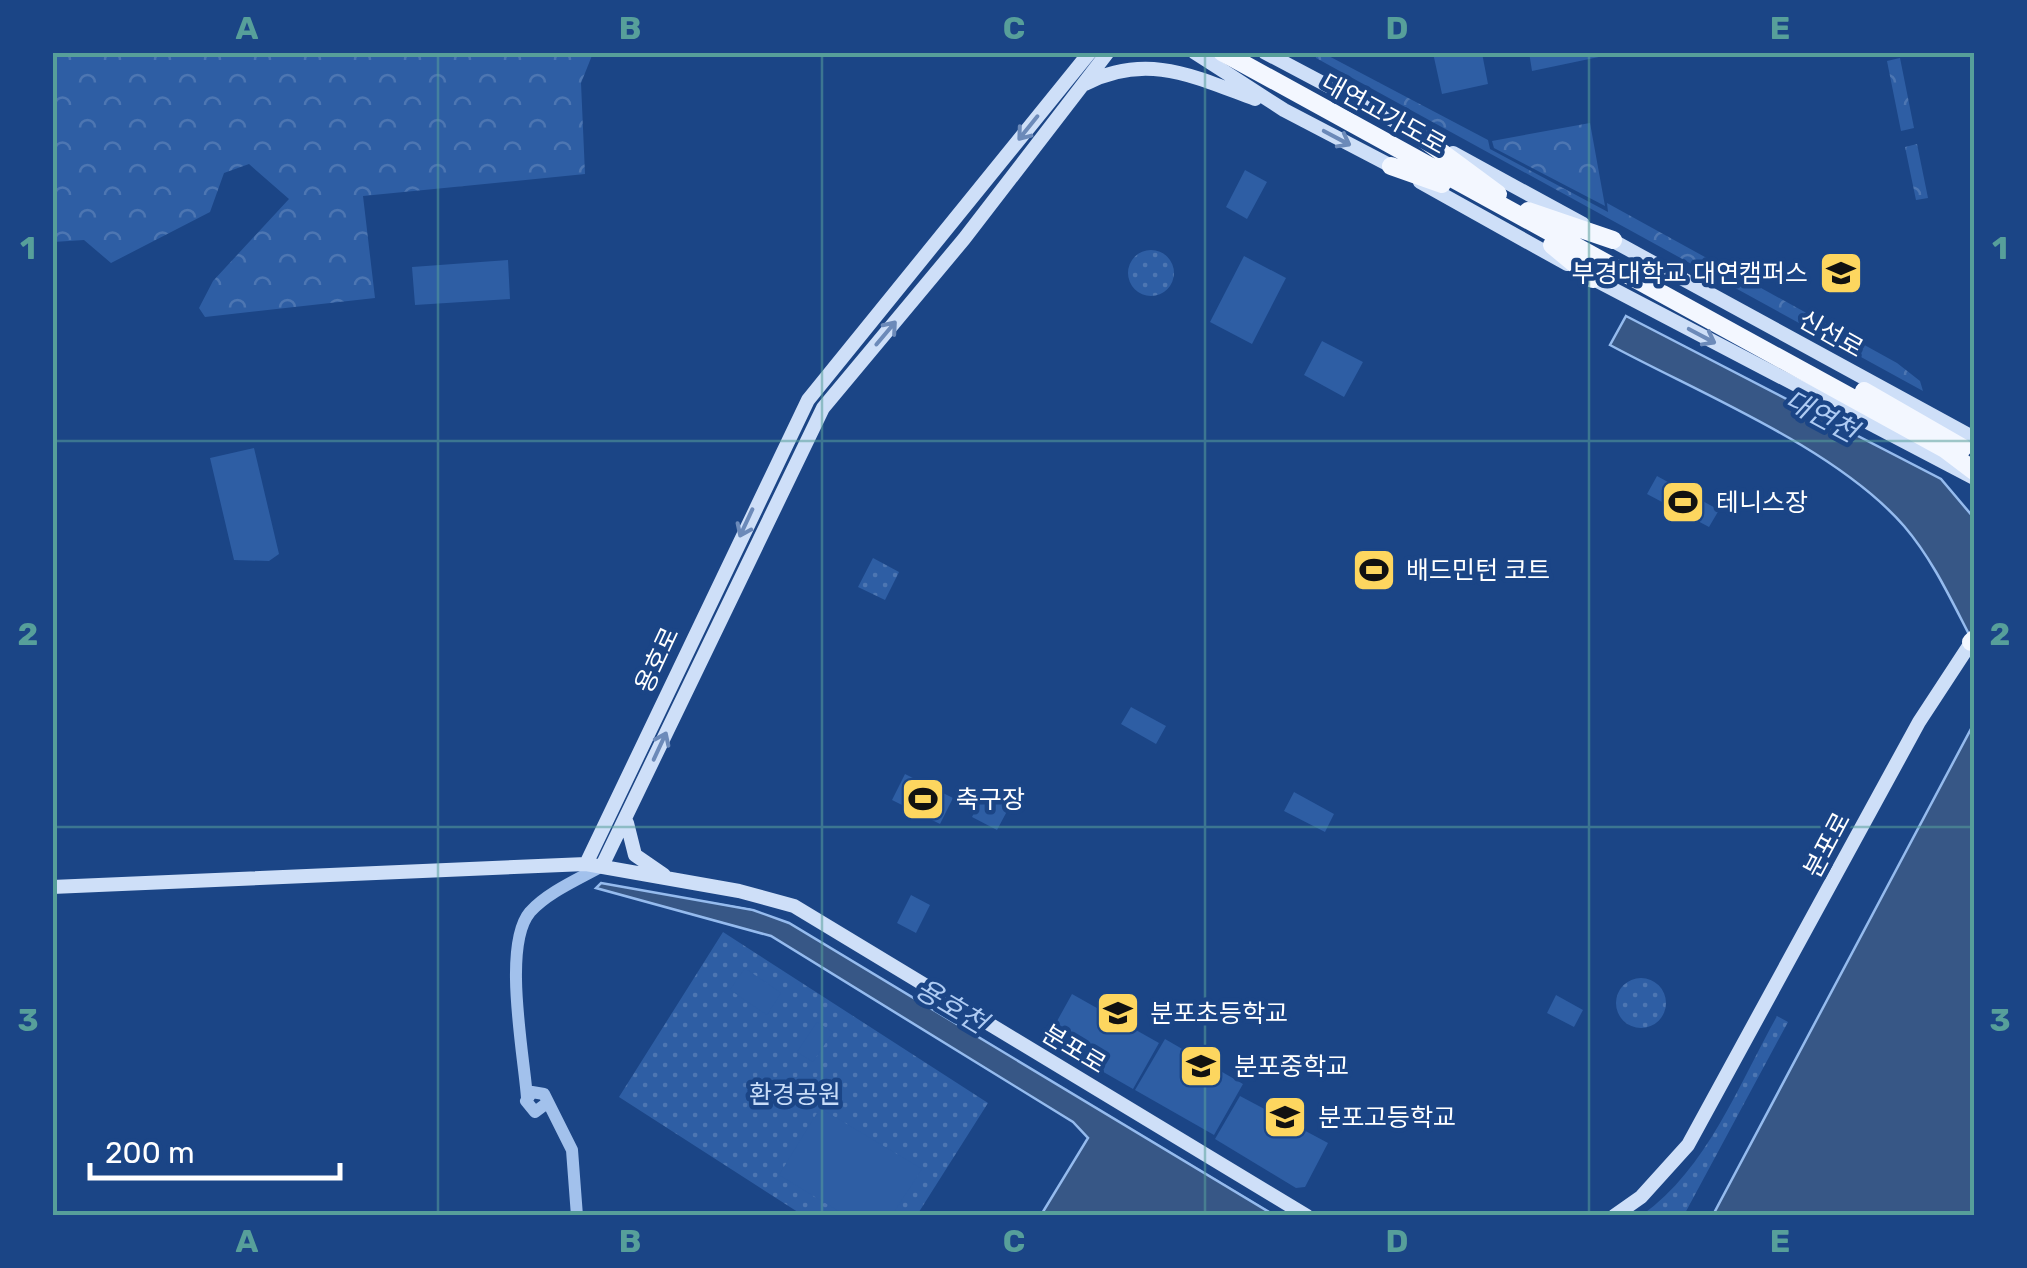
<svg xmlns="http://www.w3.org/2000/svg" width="2027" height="1268" font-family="Rubik,'Noto Sans KR',sans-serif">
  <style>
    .grass { fill: url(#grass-dots) }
    .forest { fill: url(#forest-crowns) }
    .garden { fill: #2e5ea4 }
    .water { fill: #375786; stroke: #95bbee; stroke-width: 2.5 }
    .pier { fill: #1b4586 }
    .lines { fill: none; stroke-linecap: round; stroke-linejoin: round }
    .tertiary { stroke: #a2c1ec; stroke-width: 12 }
    .secondary { stroke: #cedff8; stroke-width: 14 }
    .trunk { stroke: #f3f7ff; stroke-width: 18 }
    .oneway { stroke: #6c8ab9 }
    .grid { fill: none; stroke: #579f9a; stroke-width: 2.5; stroke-opacity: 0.55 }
    .labels { text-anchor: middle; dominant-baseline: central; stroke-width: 9; stroke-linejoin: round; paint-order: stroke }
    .street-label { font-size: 25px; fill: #fff; stroke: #1b4586 }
    .poi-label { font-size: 25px; fill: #fff; stroke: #1b4586; text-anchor: start }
    .park-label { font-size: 25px; fill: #c7dcf8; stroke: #1b4586 }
    .water-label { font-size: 28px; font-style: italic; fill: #aecbf3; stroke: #1b4586 }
    .neatline { fill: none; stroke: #579f9a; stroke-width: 4 }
    .grid-label { font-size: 32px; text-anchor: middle; font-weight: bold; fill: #579f9a }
  </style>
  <defs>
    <pattern id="grass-dots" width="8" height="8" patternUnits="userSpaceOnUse" patternTransform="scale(2.5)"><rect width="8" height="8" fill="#2e5ea4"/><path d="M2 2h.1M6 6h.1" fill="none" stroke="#4d76b2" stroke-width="1.8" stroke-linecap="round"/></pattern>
    <pattern id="forest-crowns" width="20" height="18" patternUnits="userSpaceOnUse" patternTransform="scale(2.5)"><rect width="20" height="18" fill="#2e5ea4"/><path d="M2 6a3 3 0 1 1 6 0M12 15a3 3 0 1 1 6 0" fill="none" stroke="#4d76b2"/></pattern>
  </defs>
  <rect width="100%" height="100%" fill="#1b4586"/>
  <path class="grass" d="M1128 273a23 23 0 1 1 46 0a23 23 0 1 1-46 0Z
    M 873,558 L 899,572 L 885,600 L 858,587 Z
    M 723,932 L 988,1103 L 917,1215 L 804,1216 L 619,1097 Z
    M1616 1003a25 25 0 1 1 50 0a25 25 0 1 1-50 0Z
    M 1777,1016 L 1788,1022 L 1684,1215 L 1642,1215 C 1707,1169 1739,1084 1777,1016 Z"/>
  <path class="forest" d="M 53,52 L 593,53 L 581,83 L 585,174 L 363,196 L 375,298 L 205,317 L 199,308 L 213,281 L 289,199 L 249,164 L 224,173 L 210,212 L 111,263 L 84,240 L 53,242 Z
    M 1315,53 L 1323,53 L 1488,140 L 1490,149 L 1608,212 L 1607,203 L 1897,363 L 1920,381 L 1923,391 L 1316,58 Z
    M 1900,58 L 1914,128 L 1901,131 L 1887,61 Z
    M 1590,123 L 1605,206 L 1494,148 L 1492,141 Z
    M 1917,144 L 1928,198 L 1916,200 L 1905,147 Z"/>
  <path class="garden" d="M 1529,52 L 1618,52 L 1618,53 L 1532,71 Z
    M 1433,53 L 1482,53 L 1488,84 L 1442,94 Z
    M 1245,170 L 1267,182 L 1247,219 L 1226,207 Z
    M 1244,256 L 1286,278 L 1252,344 L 1210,322 Z
    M 508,260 L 510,299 L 415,305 L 412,267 Z
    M 1322,341 L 1363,362 L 1344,397 L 1304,375 Z
    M 254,448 L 279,554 L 269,561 L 234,560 L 210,458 Z
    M 1657,476 L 1719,510 L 1709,527 L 1647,494 Z
    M 1372,551 L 1392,561 L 1376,590 L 1357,579 Z
    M 1131,707 L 1166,726 L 1156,744 L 1121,724 Z
    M 905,774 L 953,798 L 940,824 L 892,800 Z
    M 987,787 L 1013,800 L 997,830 L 972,817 Z
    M 1294,792 L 1334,814 L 1325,832 L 1284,811 Z
    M 911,895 L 930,905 L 916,933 L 897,923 Z
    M 745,968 L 781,993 L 767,1015 L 730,990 Z
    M 1072,994 L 1159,1043 L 1133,1089 L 1053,1043 L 1051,1032 Z
    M 1556,995 L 1583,1010 L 1574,1027 L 1547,1013 Z
    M 817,1022 L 833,1032 L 813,1062 L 797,1052 Z
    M 1165,1039 L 1243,1084 L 1214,1135 L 1135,1090 Z
    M 1240,1096 L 1328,1143 L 1305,1187 L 1296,1188 L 1215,1139 Z
    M 820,1108 L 922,1169 L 892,1215 L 845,1215 L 779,1175 Z"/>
  <path class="water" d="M 1626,316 L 1941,479 L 1974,518 L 1974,644 C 1953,604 1934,561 1904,526 C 1836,448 1701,394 1610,345 Z
    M 1974,719 L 1974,1215 L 1713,1215 L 1973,725 Z
    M 601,883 L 753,910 L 789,923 L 1274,1215 L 1041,1215 L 1088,1138 L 1073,1122 L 771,936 L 596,888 Z"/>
  <path class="pier" d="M 601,880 L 754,905 L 777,912 L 791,919 L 1257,1199 L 1279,1216 L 777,913 Z"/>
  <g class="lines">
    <path class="tertiary" d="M 527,1098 C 524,1055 502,945 530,912 C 548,892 579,879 602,866
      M 547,1103 L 535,1112 L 526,1101 L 532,1092 L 544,1094 L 572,1150 L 577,1216"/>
    <path class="secondary" d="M 1194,52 L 1284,110 L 1397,169
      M 1264,52 L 1417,133
      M 1085,84 C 1147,52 1195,77 1255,99
      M 1453,153 L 1583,224
      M 1420,182 L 1567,264
      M 1606,237 L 1974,438
      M 1586,275 L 1974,478
      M 627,823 L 635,855 L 664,875
      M 586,864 L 808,400 L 1090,52
      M 602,866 L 823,408 L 964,239 L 1108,52
      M 52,887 L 586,864 L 739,891 L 794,906 L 1307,1216
      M 1614,1216 L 1641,1197 L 1688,1145 L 1919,722 L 1974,638"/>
    <path class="trunk" d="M 1222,52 L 1945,449 L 1974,471
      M 1410,129 L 1498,194
      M 1391,166 L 1442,184
      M 1528,211 L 1613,240
      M 1552,245 L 1593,279
      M 1864,391 L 1963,448
      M 1971,642 L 1974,639"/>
  </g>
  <defs><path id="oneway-shaft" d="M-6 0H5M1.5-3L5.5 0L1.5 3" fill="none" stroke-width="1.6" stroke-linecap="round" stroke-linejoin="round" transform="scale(2.5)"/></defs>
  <g class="oneway">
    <use href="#oneway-shaft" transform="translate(1028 128) rotate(129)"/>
    <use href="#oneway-shaft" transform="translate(1337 138) rotate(28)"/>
    <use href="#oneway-shaft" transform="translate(886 333) rotate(-50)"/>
    <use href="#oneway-shaft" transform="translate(1702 336) rotate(28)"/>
    <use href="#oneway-shaft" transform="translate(746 523) rotate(115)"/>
    <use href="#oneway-shaft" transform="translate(660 746) rotate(-65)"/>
  </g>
  <path class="grid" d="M 438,52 L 438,1216M 822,52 L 822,1216M 1205,52 L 1205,1216M 1589,52 L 1589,1216M 52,441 L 1974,441M 52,827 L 1974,827"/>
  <defs>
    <g id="university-square" transform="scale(2.25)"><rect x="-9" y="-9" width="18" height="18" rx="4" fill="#fdd65f" stroke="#1b4586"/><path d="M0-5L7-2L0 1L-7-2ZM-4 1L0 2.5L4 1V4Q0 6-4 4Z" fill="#111"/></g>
    <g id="stadium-square" transform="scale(2.25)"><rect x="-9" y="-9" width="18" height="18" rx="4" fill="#fdd65f" stroke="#1b4586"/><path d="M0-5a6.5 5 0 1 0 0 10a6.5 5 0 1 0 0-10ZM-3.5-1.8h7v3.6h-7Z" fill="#111"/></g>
    <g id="school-square" transform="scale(2.25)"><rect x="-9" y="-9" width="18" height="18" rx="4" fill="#fdd65f" stroke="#1b4586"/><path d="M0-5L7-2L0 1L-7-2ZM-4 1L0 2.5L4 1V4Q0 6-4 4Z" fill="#111"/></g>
  </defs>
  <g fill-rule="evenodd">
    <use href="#university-square" x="1841" y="273"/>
    <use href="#stadium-square" x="1683" y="502"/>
    <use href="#stadium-square" x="1374" y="570"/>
    <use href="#stadium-square" x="923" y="799"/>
    <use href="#school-square" x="1118" y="1013"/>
    <use href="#school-square" x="1201" y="1066"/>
    <use href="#school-square" x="1285" y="1117"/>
  </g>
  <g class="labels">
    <g class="street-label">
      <text transform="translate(1384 114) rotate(29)">대연고가도로</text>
      <text transform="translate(1831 334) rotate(29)">신선로</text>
      <text transform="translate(657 660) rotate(-65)">용호로</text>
      <text transform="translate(1827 845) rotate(-62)">분포로</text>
      <text transform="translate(1074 1049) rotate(31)">분포로</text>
    </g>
    <g class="poi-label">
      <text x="1808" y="273" text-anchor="end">부경대학교 대연캠퍼스</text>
      <text x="1716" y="502">테니스장</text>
      <text x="1406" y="570">배드민턴 코트</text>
      <text x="956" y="799">축구장</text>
      <text x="1150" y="1013">분포초등학교</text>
      <text x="1234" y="1066">분포중학교</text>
      <text x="1318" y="1117">분포고등학교</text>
    </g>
    <g class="park-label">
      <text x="795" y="1094">환경공원</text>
    </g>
    <g class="water-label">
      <text transform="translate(1821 416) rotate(28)">대연천</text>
      <text transform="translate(951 1006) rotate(31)">용호천</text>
    </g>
  </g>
  <rect width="2027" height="1268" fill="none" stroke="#1b4586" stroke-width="110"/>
  <path d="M90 1163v15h250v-15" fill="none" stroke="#ffffff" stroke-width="5"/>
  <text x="105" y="1163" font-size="30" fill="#ffffff" stroke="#1b4586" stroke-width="8" paint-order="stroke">200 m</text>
  <rect x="55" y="55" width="1917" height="1158" class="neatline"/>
  <g class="grid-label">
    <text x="247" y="39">A</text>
    <text x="630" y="39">B</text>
    <text x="1014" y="39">C</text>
    <text x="1397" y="39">D</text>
    <text x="1780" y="39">E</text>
    <text x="28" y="259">1</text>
    <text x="2000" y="259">1</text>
    <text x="28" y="645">2</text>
    <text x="2000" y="645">2</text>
    <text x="28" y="1031">3</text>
    <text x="2000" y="1031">3</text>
    <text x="247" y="1252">A</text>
    <text x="630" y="1252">B</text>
    <text x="1014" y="1252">C</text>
    <text x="1397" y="1252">D</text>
    <text x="1780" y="1252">E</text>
  </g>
</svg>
